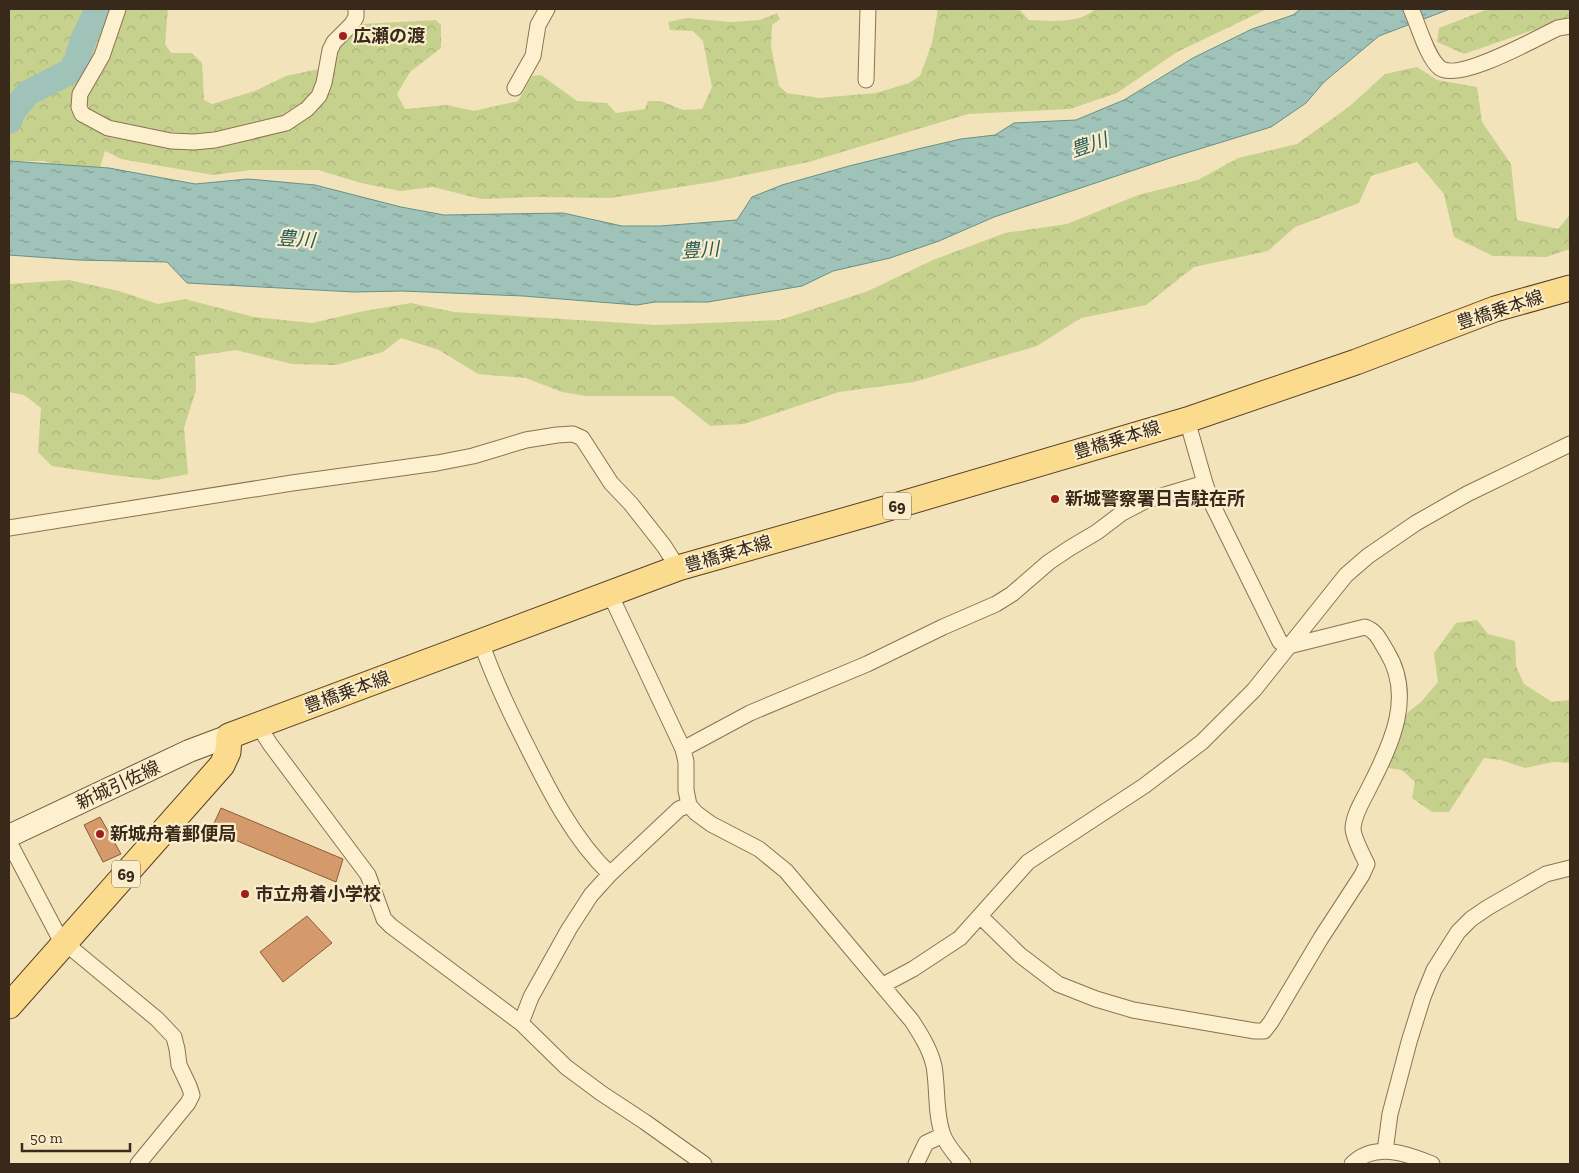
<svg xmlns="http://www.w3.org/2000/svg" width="1579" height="1173" font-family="'Zilla Slab','Noto Sans JP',serif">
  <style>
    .forest { fill: url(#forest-crowns) }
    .water { fill: url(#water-ripples); stroke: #669187 }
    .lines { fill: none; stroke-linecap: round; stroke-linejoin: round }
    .river { stroke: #9fc2b9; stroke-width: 26 }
    .building { fill: #d59a6c; stroke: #8c5b36 }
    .minor-casing { stroke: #8b7253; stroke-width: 17 }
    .secondary-casing { stroke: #6c5336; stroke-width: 24 }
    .primary-casing { stroke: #584028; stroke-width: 27 }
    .minor { stroke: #fcf0ce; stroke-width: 15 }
    .secondary { stroke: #fcf0ce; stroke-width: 22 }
    .primary { stroke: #fbdb8d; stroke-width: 25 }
    .poi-dot { fill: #a01f1d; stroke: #f9edcb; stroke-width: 2 }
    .labels { text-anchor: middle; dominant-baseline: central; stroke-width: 4.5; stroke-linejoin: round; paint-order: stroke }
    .shield { fill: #f9edcb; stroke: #72644f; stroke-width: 1 }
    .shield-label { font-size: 16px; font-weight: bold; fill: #38291a }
    .poi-label { font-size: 18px; font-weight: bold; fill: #38291a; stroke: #f9edcb; text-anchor: start }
    .street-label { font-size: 18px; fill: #38291a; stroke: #f9edcb }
    .water-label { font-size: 19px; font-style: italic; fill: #275a58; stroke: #f9edcb }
  </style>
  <defs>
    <pattern id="forest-crowns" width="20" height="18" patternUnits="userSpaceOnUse" patternTransform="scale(1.25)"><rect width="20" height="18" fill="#c7d18e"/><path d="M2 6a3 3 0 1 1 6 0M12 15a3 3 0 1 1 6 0" fill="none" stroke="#acb37a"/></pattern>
    <pattern id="water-ripples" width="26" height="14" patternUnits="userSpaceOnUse" patternTransform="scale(1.25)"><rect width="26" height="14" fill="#9fc2b9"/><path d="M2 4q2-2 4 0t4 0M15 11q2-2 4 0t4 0" fill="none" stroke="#839e96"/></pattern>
  </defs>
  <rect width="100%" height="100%" fill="#f2e3bb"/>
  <path class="forest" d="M 9,9 L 168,9 L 165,44 L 171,53 L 192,53 L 202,63 L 204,100 L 212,104 L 255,91 L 286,76 L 319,69 L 355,29 L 363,24 L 436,20 L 441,25 L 441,48 L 410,72 L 397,94 L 405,109 L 447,105 L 474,111 L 518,101 L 532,76 L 541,75 L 577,101 L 607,103 L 616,113 L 645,109 L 648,101 L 661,101 L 683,110 L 702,109 L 712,87 L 703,41 L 693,31 L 670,30 L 668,22 L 687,18 L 731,22 L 760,20 L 777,13 L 780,19 L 772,25 L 771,46 L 779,86 L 787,93 L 819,98 L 876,93 L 909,83 L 920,76 L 932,43 L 938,9 L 1019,9 L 1029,20 C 1050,21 1080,24 1095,9 L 1267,9 L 1177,52 L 1117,93 L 1070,109 L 968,114 L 809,162 L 712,182 L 611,198 L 536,197 L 481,199 L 433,187 L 400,191 L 361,183 L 318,170 L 251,170 L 213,175 L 121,159 L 105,151 L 100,167 L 82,173 L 43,161 L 9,161 Z
    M 1488,9 L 1570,9 L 1570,20 L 1559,21 L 1464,54 L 1437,42 L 1439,28 Z
    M 1417,67 L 1437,80 L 1477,87 L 1482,122 L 1511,164 L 1517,220 L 1558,229 L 1570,215 L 1570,249 L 1546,257 L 1493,256 L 1454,237 L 1444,194 L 1417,162 L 1371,176 L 1359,203 L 1295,227 L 1268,251 L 1194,267 L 1146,305 L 1081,318 L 1037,346 L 914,382 L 839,392 L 744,424 L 710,426 L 673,396 L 586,396 L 562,392 L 526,378 L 478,374 L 439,350 L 401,338 L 383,352 L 336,365 L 292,364 L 236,350 L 195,356 L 196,390 L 184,428 L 188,474 L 157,480 L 112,475 L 52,466 L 38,452 L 41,408 L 24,395 L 9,392 L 9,284 L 69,280 L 119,291 L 158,304 L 185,299 L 254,317 L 312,323 L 364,311 L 411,303 L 454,312 L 656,325 L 780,320 L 868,291 L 933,260 L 1005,233 L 1067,224 L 1138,195 L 1198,180 L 1238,158 L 1297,144 L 1350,106 L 1385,74 Z
    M 1477,620 L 1488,634 L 1515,641 L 1516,666 L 1524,684 L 1552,702 L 1570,700 L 1570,763 L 1553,762 L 1525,768 L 1501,760 L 1484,758 L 1449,812 L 1432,812 L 1412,798 L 1415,782 L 1402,770 L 1383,767 L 1382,755 L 1408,712 L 1421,702 L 1438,682 L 1434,653 L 1456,623 Z"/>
  <path class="water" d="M 1301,9 L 1450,9 L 1379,36 L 1324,82 L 1306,103 L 1271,127 L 1173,157 L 994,217 L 939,241 L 890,258 L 833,271 L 802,286 L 708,302 L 655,302 L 637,305 L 523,296 L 402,291 L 354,292 L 187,283 L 167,262 L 78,260 L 9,255 L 9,161 L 109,168 L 195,184 L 248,179 L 315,185 L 401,207 L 444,215 L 563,213 L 622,226 L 660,226 L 737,220 L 752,197 L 782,185 L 849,166 L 922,148 L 961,139 L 995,135 L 1014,123 L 1076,120 L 1124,100 L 1193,58 L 1252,29 L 1293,15 Z"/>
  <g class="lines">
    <path class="river" d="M 9,121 L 13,111 L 28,93 L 71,71 L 77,60 L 84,38 L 98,9"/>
  </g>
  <path class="building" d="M 221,808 L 343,859 L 336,882 L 211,830 Z
    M 100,817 L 121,854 L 103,862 L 84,825 Z
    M 307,916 L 332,943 L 283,982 L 260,952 Z"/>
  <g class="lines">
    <g class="minor-casing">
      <path id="minor" d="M 118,9 L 102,56 L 80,94 L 79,107 L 82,114 L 108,128 L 171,141 L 194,142 L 215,140 L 286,123 L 307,109 L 319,96 L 324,83 L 330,50 L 334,42 L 352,24 L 356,17 L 356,9
        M 1411,9 C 1418,24 1427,58 1440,68 C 1459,82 1537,38 1558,28 L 1570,26
        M 866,80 L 868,9
        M 515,88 L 533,56 L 538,25 L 547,9
        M 9,528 L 292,483 L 437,463 L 473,456 L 526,440 L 557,435 L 573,434 L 582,438 L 611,483 L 631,504 L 664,546 L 678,568
        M 610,594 L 683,749 L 686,762 L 686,790 L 689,805 L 696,813 L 711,824 L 759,849 L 786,871 L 912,1021 C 921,1035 930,1049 934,1066 C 938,1089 935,1114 943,1135 C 947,1146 956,1155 963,1164
        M 481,642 C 492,674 507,706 522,736 C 546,784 571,837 610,874
        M 258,725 L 270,744 L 368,875 L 384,919 L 391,926 L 521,1023 L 566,1067 L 601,1093 L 645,1122 L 704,1164
        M 683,749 L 750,713 L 867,664 L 943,627 L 996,604 L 1012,594 L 1049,562 L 1070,548 L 1097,532 L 1122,513 L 1145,501 L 1205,483 L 1187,420
        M 9,842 L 59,937 L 65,943 L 157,1019 L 174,1037 L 177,1049 L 179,1065 L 189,1086 L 192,1095 L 188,1103 L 138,1164
        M 981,917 L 1020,955 L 1058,984 L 1096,999 L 1133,1010 L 1255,1031 L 1264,1031 L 1271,1022 L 1321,938 L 1362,875 L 1367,864 C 1363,856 1353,837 1353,828 C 1354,813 1364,799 1370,786 C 1392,743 1414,696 1387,652 C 1380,641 1377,631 1365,627 L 1289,646 L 1280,642 L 1213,506 L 1205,483
        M 883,985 L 913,969 L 960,938 L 1028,862 L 1144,786 L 1202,742 L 1254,690 L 1346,575 L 1368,556 L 1416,523 L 1467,494 L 1570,444
        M 521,1023 L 531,997 L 569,929 L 591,895 L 610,874 L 679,809 L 689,805
        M 1385,1151 L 1390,1114 L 1409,1042 L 1423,997 L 1434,970 L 1458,932 L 1471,919 L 1487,908 L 1546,874 L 1570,868
        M 916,1164 L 926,1143 L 943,1135
        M 1352,1164 C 1375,1142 1406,1153 1432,1164"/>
    </g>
    <g class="secondary-casing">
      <path id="secondary" d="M 9,836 L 189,751 L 229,736"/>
    </g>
    <g class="primary-casing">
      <path id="primary" d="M 9,1006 L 222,765 L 228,752 L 229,736 L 678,568 L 878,511 L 1187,420 L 1356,362 L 1495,309 L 1570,288"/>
    </g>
    <use href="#minor" class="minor"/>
    <use href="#secondary" class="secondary"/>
    <use href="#primary" class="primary"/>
  </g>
  <g class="poi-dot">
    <circle cx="343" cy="36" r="5"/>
    <circle cx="1055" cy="499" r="5"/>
    <circle cx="100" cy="834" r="5"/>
    <circle cx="245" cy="894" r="5"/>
  </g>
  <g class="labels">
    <g class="shield">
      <rect x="883" y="492.5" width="28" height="27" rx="4"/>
      <rect x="112" y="860.5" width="28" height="27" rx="4"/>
    </g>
    <g class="shield-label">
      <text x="897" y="506">69</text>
      <text x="126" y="874">69</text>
    </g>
    <g class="poi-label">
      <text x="353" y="36">広瀬の渡</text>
      <text x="1065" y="499">新城警察署日吉駐在所</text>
      <text x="110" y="834">新城舟着郵便局</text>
      <text x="255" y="894">市立舟着小学校</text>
    </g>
    <g class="street-label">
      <text transform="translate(1500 310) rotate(-18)">豊橋乗本線</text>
      <text transform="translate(1117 440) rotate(-17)">豊橋乗本線</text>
      <text transform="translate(728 554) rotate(-16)">豊橋乗本線</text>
      <text transform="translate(347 692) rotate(-20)">豊橋乗本線</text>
      <text transform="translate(118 785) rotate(-25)">新城引佐線</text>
    </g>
    <g class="water-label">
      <text transform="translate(1089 145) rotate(-19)">豊川</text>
      <text transform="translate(296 239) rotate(4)">豊川</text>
      <text transform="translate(700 250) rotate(-4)">豊川</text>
    </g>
  </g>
  <rect width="1579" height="1173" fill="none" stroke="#38291a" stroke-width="20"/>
  <path d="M22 1143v8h108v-8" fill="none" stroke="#38291a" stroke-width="2.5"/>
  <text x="30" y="1143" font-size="15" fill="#38291a" stroke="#f9edcb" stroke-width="4" paint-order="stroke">50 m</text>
</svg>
